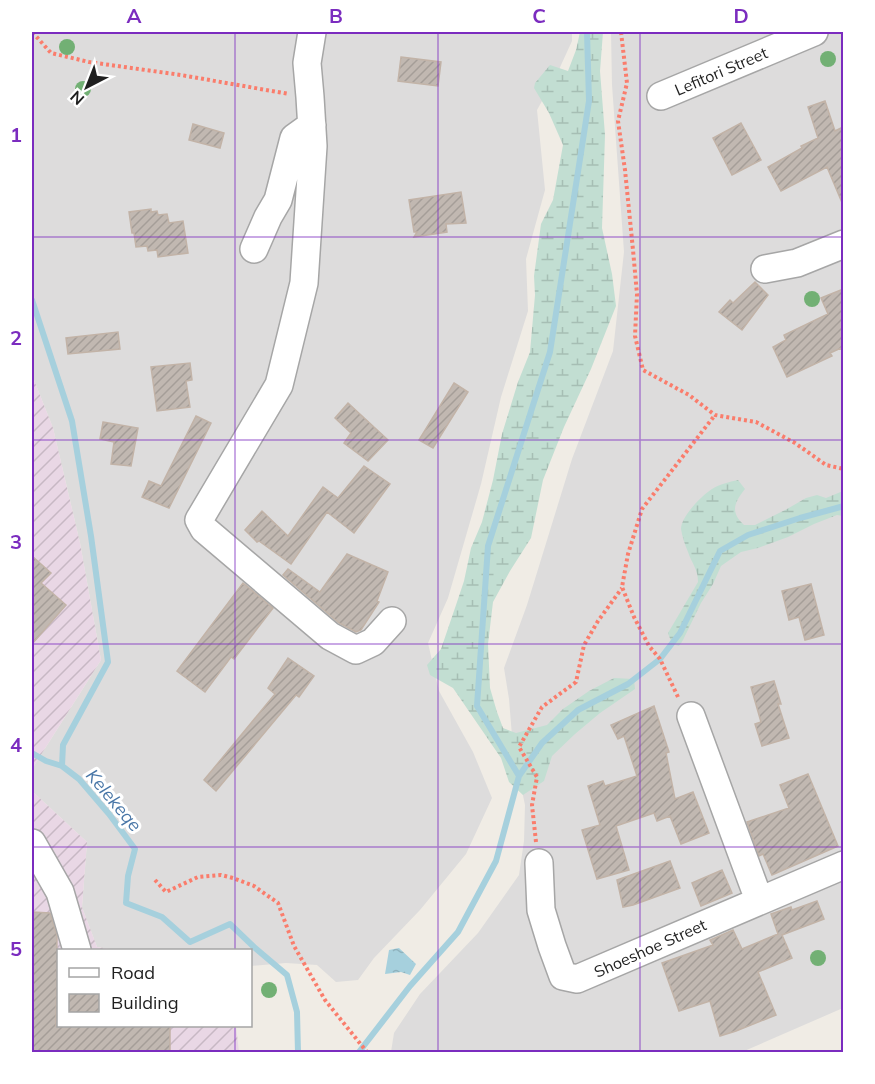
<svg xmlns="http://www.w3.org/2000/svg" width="875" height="1084" font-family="Mulish,sans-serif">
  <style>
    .residential { fill: #dddcdc }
    .industrial { fill: url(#industrial-furrows) }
    .wetland { fill: url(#wetland-marsh) }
    .water { fill: url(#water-ripples) }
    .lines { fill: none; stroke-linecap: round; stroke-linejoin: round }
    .stream { stroke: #a6d0dd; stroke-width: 6 }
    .building { fill: url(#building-hatch); stroke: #c2b3a7; stroke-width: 1.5 }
    .minor-casing { stroke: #a6a6a6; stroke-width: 30 }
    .path { stroke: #fa7d6c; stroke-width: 4; stroke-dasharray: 3 3; stroke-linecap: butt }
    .minor { stroke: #fff; stroke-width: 27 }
    .tree { fill: #72b074 }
    .grid { fill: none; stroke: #7b2cbf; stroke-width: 1.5; stroke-opacity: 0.55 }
    .labels { text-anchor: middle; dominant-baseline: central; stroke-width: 6; stroke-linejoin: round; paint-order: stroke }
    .street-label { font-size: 16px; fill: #1f1f1f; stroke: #fff }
    .water-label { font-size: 18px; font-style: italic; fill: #4876a7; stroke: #fff }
    .neatline { fill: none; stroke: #7b2cbf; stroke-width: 2 }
    .grid-label { font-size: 20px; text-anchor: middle; font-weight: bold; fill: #7b2cbf }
  </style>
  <defs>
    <pattern id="industrial-furrows" width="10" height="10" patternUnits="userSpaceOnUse" patternTransform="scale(1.5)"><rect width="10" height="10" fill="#e9d7e5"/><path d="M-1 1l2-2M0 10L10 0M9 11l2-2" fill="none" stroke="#c7b8c4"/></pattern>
    <pattern id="wetland-marsh" width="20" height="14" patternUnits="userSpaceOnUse" patternTransform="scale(1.5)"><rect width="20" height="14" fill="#c2ded2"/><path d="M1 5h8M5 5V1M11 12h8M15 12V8" fill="none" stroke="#a6beb4"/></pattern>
    <pattern id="water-ripples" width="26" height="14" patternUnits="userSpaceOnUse" patternTransform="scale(1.5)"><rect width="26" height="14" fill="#a6d0dd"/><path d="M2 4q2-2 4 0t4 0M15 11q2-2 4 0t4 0" fill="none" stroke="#8eb2bd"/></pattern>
    <pattern id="building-hatch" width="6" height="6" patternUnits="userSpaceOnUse" patternTransform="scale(1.5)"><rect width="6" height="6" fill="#c1b8b1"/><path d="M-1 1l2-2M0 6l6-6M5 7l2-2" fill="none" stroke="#a59e98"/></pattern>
  </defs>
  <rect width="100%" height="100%" fill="#f0ece5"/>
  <path class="residential" d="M 32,32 L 572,32 L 572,41 L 556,76 L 537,110 L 545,190 L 526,259 L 528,311 L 501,397 L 481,484 L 448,598 L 428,643 L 439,691 L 473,752 L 492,798 L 466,854 L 420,910 L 374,958 L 358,980 L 336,982 L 317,965 L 286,963 L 251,966 L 250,950 L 118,950 L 97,947 L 82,907 L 87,842 L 32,791 L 32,769 L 101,660 L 80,543 L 53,428 L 32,375 Z
    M 611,32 L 843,32 L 843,1008 L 742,1052 L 391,1052 L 394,1033 L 420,994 L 478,933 L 519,875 L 524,841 L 525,805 L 513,748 L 509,699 L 504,668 L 527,605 L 572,459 L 613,351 L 624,252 L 612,85 Z"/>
  <path class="industrial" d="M 32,375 L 53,428 L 80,543 L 101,660 L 32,769 Z
    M 32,791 L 87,842 L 82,907 L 97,947 L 118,950 L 58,950 L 58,1026 L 236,1026 L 239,1052 L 32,1052 Z"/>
  <path class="wetland" d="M 580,32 L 603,32 L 600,71 L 605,135 L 602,228 L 612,274 L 616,306 L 591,369 L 564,427 L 543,480 L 531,538 L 510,571 L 493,602 L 488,644 L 490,688 L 497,712 L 503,728 L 516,733 L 547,725 L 563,709 L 589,691 L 614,678 L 634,679 L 635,689 L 600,713 L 575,734 L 552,756 L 544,781 L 523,795 L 509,782 L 501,758 L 453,688 L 430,675 L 427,665 L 441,649 L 456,605 L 464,581 L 471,548 L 482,522 L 493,480 L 502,434 L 518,382 L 530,352 L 535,295 L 534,276 L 541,224 L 553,200 L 563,145 L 549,113 L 534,88 L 535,83 L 550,65 L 568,71 L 576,50 Z
    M 738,480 L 745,489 C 734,503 730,512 744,525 L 755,525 L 787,509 L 806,498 L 817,495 L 826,498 L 843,491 L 843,516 L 837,515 L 814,524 L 788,537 L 758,548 L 741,552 L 721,566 L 713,584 L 701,603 L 683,640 L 679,646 L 672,644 L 668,633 L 698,582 C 698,569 692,564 688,552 C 685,545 682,536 681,529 C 681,517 701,496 712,489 C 720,484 729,482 738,480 Z"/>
  <path class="water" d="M 399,948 L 416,964 L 410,975 L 401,972 L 385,974 L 389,950 Z"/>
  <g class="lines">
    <path class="stream" d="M 32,300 L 72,421 L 91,536 L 108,662 L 63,745 L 62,766
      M 32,753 L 46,761 L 62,766 L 79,779 L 109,814 L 135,849 L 128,876 L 126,903 L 162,917 L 190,942 L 230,924 L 254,947 L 287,975 L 297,1012 L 298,1052
      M 519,776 L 477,706 L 488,546 L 550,352 L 589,101 L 587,32
      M 359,1052 L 410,986 L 458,932 L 496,861 L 519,776 L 542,743 L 578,710 L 628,684 L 660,659 L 680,633 L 720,551 L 748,535 L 800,518 L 844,506"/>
  </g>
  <path class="building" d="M 401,57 L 441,62 L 438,86 L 398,81 Z
    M 825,101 L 835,131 L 843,127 L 843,205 L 827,167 L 781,191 L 768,167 L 802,148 L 801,146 L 818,138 L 808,107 Z
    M 741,123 L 761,160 L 732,175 L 713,138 Z
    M 193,124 L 224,133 L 220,148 L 189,140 Z
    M 461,192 L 466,223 L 446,224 L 447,232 L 414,237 L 417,232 L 414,232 L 409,200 Z
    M 151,209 L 151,212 L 157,211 L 158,215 L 167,214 L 169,223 L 183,221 L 188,253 L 158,257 L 157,250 L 148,251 L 147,246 L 136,247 L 134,233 L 132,233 L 129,212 Z
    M 755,282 L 768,295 L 742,330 L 719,312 L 730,300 L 733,303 Z
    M 843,289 L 843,352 L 841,348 L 830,353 L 832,356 L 787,377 L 773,347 L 786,340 L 784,335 L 828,314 L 821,298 Z
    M 118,332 L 120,349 L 68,354 L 66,338 Z
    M 190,363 L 192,380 L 186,381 L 190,407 L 157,411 L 151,367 Z
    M 454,383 L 468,392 L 433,448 L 419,440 Z
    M 348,403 L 388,440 L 368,461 L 344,443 L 351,433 L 335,418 Z
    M 196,416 L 211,423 L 169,508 L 142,497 L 149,481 L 161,486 Z
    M 103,422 L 138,428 L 131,466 L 111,464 L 114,442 L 100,439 Z
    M 364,466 L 390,484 L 354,533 L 327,512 L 291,564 L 259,541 L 257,542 L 245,530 L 262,511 L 288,536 L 323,487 L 338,498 Z
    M 347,554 L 388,572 L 377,601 L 379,602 L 361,630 L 356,632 L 339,623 L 283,575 L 288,569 L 320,592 Z
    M 32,556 L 51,573 L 41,583 L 66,605 L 32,644 Z
    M 243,583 L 273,608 L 234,659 L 231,657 L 205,692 L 177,671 Z
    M 811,584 L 824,635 L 805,640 L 799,617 L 789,620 L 782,591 Z
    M 288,658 L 314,676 L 299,697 L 296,695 L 216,791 L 204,780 L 275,694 L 268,688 Z
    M 774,681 L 781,704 L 778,704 L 789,738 L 762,746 L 755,724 L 761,722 L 751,687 Z
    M 654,706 L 669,752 L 666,753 L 675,799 L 693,792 L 709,833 L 681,844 L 670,816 L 657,821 L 654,813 L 616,826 L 629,870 L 597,879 L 582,830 L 600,825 L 588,786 L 603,781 L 605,786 L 637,776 L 624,736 L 618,739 L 611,725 Z
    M 808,774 L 838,846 L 772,875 L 763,854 L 759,856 L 747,822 L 789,808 L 780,785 Z
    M 670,861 L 680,888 L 633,905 L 623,907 L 617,880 Z
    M 722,870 L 732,893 L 701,906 L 692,883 Z
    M 817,901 L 824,919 L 782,935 L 792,958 L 758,972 L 776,1015 L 736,1031 L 720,1036 L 710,1001 L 679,1011 L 662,963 L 713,945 L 710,940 L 733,930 L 742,949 L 778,934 L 771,914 L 791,907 L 792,910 Z
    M 32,912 L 50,913 L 57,936 L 56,1026 L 170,1026 L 170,1053 L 32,1053 Z"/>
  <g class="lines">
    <g class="minor-casing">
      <path id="minor" d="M 312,32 L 307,63 L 310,97 L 313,146 L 304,283 L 279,385 L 199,520 L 204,529 L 330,636 L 356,650 L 373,642 L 392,621
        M 661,96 L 814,32
        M 254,249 L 268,217 L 278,200 L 294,138 L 312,125
        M 765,269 L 797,263 L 844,244
        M 691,716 L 759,900
        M 32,843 L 60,892 L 77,950
        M 539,863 L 541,910 L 552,946 L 563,976 L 577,979 L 844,865"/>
    </g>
    <path class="path" d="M 33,32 L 34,34 L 51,53 L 89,62 L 181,75 L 289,94
      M 621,32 L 627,83 L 618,121 L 625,170 L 633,250 L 637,294 L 635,336 L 643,370 L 689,395 L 715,415 L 756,422 L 795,443 L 826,465 L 844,469
      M 678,697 L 660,659 L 649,646 L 634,617 L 622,587 L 628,554 L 642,509 L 715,415
      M 536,842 L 532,805 L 537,777 L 519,747 L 542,707 L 576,682 L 584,645 L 598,621 L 622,588
      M 155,880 L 166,892 L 198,877 L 221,875 L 233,878 L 254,886 L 278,903 L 294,946 L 325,1000 L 367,1052"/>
    <use href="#minor" class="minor"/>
  </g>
  <g class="tree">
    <circle cx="67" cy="47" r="8"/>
    <circle cx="828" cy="59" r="8"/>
    <circle cx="83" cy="89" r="8"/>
    <circle cx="812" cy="299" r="8"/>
    <circle cx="818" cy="958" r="8"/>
    <circle cx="269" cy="990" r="8"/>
  </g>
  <path class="grid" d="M 235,32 L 235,950M 438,32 L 438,1052M 640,32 L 640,1052M 32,237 L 844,237M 32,440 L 844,440M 32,644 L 844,644M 32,847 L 844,847M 235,1026 L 235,1052"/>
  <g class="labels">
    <g class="street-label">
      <text transform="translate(721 71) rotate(-23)">Lefitori Street</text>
      <text transform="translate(650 948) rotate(-24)">Shoeshoe Street</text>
    </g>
    <g class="water-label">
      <text transform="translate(114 800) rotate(50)">Kelekeqe</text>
    </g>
  </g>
  <rect width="875" height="1084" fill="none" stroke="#ffffff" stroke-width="66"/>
  <rect x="57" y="949" width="195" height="78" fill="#ffffff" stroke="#a5a5a5" stroke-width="1.5"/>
  <rect x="69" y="968" width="30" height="9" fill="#ffffff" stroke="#a5a5a5" stroke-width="1.5"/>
  <text x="111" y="979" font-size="18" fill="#1f1f1f">Road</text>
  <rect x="69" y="994" width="30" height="18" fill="url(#building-hatch)" stroke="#a5a5a5" stroke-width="1.5"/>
  <text x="111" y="1009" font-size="18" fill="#1f1f1f">Building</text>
  <g transform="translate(87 87) rotate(222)" stroke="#ffffff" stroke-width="4.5" paint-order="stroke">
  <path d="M0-4.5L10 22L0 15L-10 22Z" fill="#1f1f1f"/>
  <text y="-9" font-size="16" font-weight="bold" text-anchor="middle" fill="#1f1f1f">N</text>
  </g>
  <rect x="33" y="33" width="809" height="1018" class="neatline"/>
  <g class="grid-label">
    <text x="134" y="23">A</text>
    <text x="336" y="23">B</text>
    <text x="539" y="23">C</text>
    <text x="741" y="23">D</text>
    <text x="16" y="142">1</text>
    <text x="16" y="345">2</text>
    <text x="16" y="549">3</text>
    <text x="16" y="752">4</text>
    <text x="16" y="956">5</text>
  </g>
</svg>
